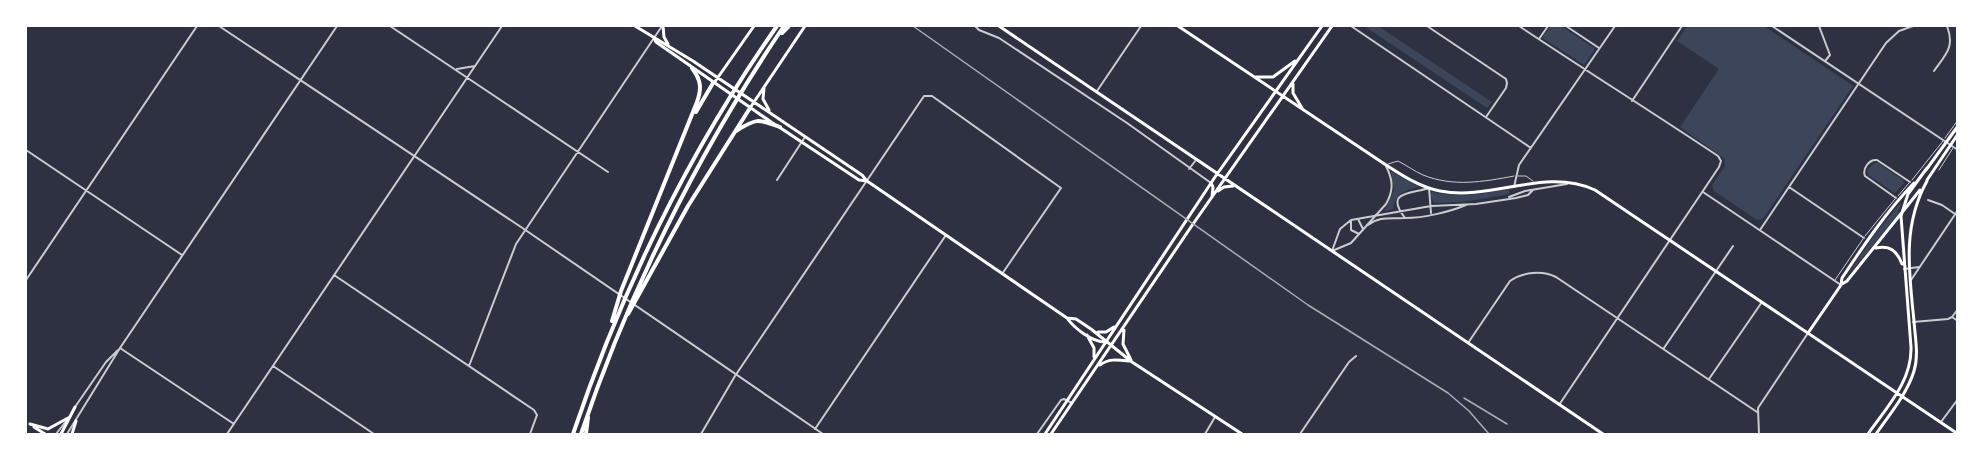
<svg xmlns="http://www.w3.org/2000/svg" width="1983" height="460" font-family="'Zilla Slab',serif">
  <style>
    .green { fill: #3c4559 }
    .lines { fill: none; stroke-linecap: round; stroke-linejoin: round }
    .service { stroke: #caccd0; stroke-width: 1 }
    .minor { stroke: #caccd0; stroke-width: 2 }
    .tertiary { stroke: #caccd0; stroke-width: 2 }
    .secondary { stroke: #fff; stroke-width: 3 }
    .motorway { stroke: #fff; stroke-width: 4 }
    .rail { stroke: #abadb3; stroke-width: 1.5 }
  </style>
  <rect width="100%" height="100%" fill="#2d3142"/>
  <path class="green" d="M 1364,26 L 1378,26 L 1492,102 L 1487,108 Z
    M 1551,26 L 1561,26 L 1594,48 L 1594,51 L 1584,65 L 1544,39 L 1543,36 Z
    M 1687,26 L 1764,26 L 1853,86 L 1763,219 L 1757,220 L 1714,191 L 1712,185 L 1725,166 L 1725,159 L 1680,127 L 1719,69 L 1677,41 Z
    M 1874,163 L 1878,163 L 1903,180 L 1904,183 L 1895,193 L 1868,175 L 1867,170 Z
    M 1391,171 L 1419,187 C 1404,190 1396,193 1393,209 L 1384,211 L 1394,190 Z
    M 1509,189 L 1509,194 L 1463,202 L 1435,203 L 1432,200 L 1430,194 L 1432,192 C 1457,198 1484,194 1509,189 Z
    M 1902,201 L 1897,217 L 1846,277 L 1877,231 Z"/>
  <g class="lines">
    <path class="service" d="M 1945,138 L 1958,120
      M 1388,164 L 1398,161 C 1406,165 1414,171 1423,175 C 1453,187 1483,182 1514,176
      M 1939,170 L 1953,148
      M 1518,176 L 1526,176 L 1533,181
      M 1912,180 L 1943,141
      M 1898,196 L 1909,183
      M 1865,236 L 1895,199
      M 1835,280 L 1863,239"/>
    <path class="minor" d="M 390,26 L 608,172
      M 975,26 L 979,30 L 999,38 L 1127,123 L 1211,183
      M 1351,26 L 1531,148
      M 1427,26 L 1506,79 L 1507,83 L 1506,88 L 1486,117
      M 1519,26 C 1585,70 1652,112 1718,156 L 1721,161 L 1719,167 L 1559,405
      M 1566,26 L 1599,48
      M 1819,26 L 1830,55 L 1825,61
      M 1539,39 L 1548,26
      M 457,69 L 475,66
      M 1934,71 C 1946,54 1955,47 1947,26
      M 1632,101 L 1682,26
      M 26,150 L 182,255
      M 1189,169 L 1196,160
      M 777,180 L 805,137
      M 1514,187 L 1519,165 L 1615,26
      M 1789,187 L 1864,238
      M 1703,192 L 1841,285
      M 1509,197 L 1525,191 L 1567,184
      M 1896,198 L 1865,176 C 1862,169 1869,159 1877,160 L 1910,182
      M 1928,200 L 1942,205 L 1955,214
      M 1405,218 C 1384,191 1411,194 1429,188 L 1431,213
      M 1358,219 L 1363,229
      M 1351,221 L 1351,230 L 1359,234
      M 1368,225 C 1380,216 1390,219 1405,218 C 1424,218 1449,212 1466,205
      M 1760,230 L 1886,43 L 1899,31 L 1913,26
      M 1332,251 L 1340,229 L 1351,220 L 1431,206 L 1476,204 L 1516,198 L 1528,195 L 1533,190
      M 1332,251 L 1351,243 L 1386,204 C 1394,190 1393,180 1386,166
      M 1904,269 L 1919,267
      M 334,275 L 534,410 L 537,415 L 530,434
      M 26,280 L 197,26
      M 1911,280 L 1958,210
      M 1952,317 L 1958,309
      M 1913,322 L 1948,319 L 1952,317 L 1958,321
      M 1468,343 L 1510,281 C 1523,272 1542,270 1556,277 L 1757,412
      M 120,348 L 234,424
      M 1664,348 L 1733,246
      M 273,366 L 374,434
      M 469,366 L 516,244 L 662,26
      M 1709,379 L 1762,302
      M 1941,422 L 1958,399
      M 815,429 L 946,235
      M 227,434 L 502,26
      M 701,434 L 735,376 L 924,96 L 932,96 L 1061,188 L 1002,274
      M 1037,434 L 1061,400 L 1064,399 L 1072,403
      M 1205,434 L 1215,417
      M 1300,434 L 1349,362 L 1356,356"/>
    <path class="tertiary" d="M 219,26 L 521,227 L 823,434
      M 1772,26 L 1958,150
      M 1097,91 L 1141,26
      M 75,407 L 106,362 L 118,350
      M 56,434 L 67,420
      M 67,434 L 120,348 L 337,26
      M 1759,434 L 1758,408 L 1808,333"/>
    <path class="secondary" d="M 635,26 L 693,61 L 862,175 L 867,181 L 1067,318 C 1074,328 1092,342 1105,342
      M 663,26 L 664,37 L 668,44
      M 999,26 L 1603,434
      M 1178,26 L 1386,165 C 1403,176 1420,187 1440,191 C 1493,201 1544,167 1595,190 L 1958,434
      M 654,38 L 656,42 L 774,124
      M 1256,77 L 1273,77 L 1295,61
      M 714,83 L 754,26
      M 1293,84 L 1293,93 L 1302,108
      M 764,88 L 763,99 L 769,110
      M 750,108 L 805,26
      M 779,127 L 859,180 L 867,181
      M 1926,170 L 1958,126
      M 1927,180 L 1958,134
      M 1211,183 L 1213,187 L 1212,197
      M 1218,191 L 1224,187 L 1233,186
      M 1876,248 C 1890,245 1897,251 1902,264
      M 1842,284 L 1847,281 L 1920,190
      M 1067,318 L 1076,319 L 1091,329 L 1132,362 L 1242,434
      M 1124,330 L 1123,344 L 1131,360
      M 1098,332 L 1106,332 L 1114,327
      M 1808,333 L 1841,285 L 1842,278 C 1864,245 1886,212 1914,183
      M 1087,335 L 1094,348 L 1094,357
      M 1100,365 C 1109,358 1119,360 1130,361
      M 30,424 L 48,429 L 68,418
      M 34,427 L 45,434
      M 61,434 L 75,407
      M 72,434 L 76,421
      M 1045,434 L 1215,177 L 1322,26
      M 1051,434 L 1193,224 L 1332,26
      M 1868,434 C 1887,407 1912,381 1911,347 L 1901,216 L 1908,194 L 1927,168
      M 1876,434 C 1889,415 1907,394 1914,371 C 1919,355 1915,337 1914,321 C 1909,271 1902,226 1927,181"/>
    <path class="motorway" d="M 782,33 L 789,26
      M 696,112 L 713,83
      M 736,131 C 755,119 758,118 780,127
      M 628,314 L 688,206 L 750,108
      M 612,321 L 621,291 L 697,102 C 702,88 701,80 692,68
      M 573,434 C 622,289 689,151 777,26
      M 581,434 C 630,289 698,153 784,26
      M 586,434 L 588,417"/>
    <path class="rail" d="M 913,26 L 1308,305 L 1448,393 L 1469,411 L 1489,434
      M 1464,398 L 1507,424"/>
  </g>
  <rect width="1983" height="460" fill="none" stroke="#ffffff" stroke-width="54"/>
</svg>
